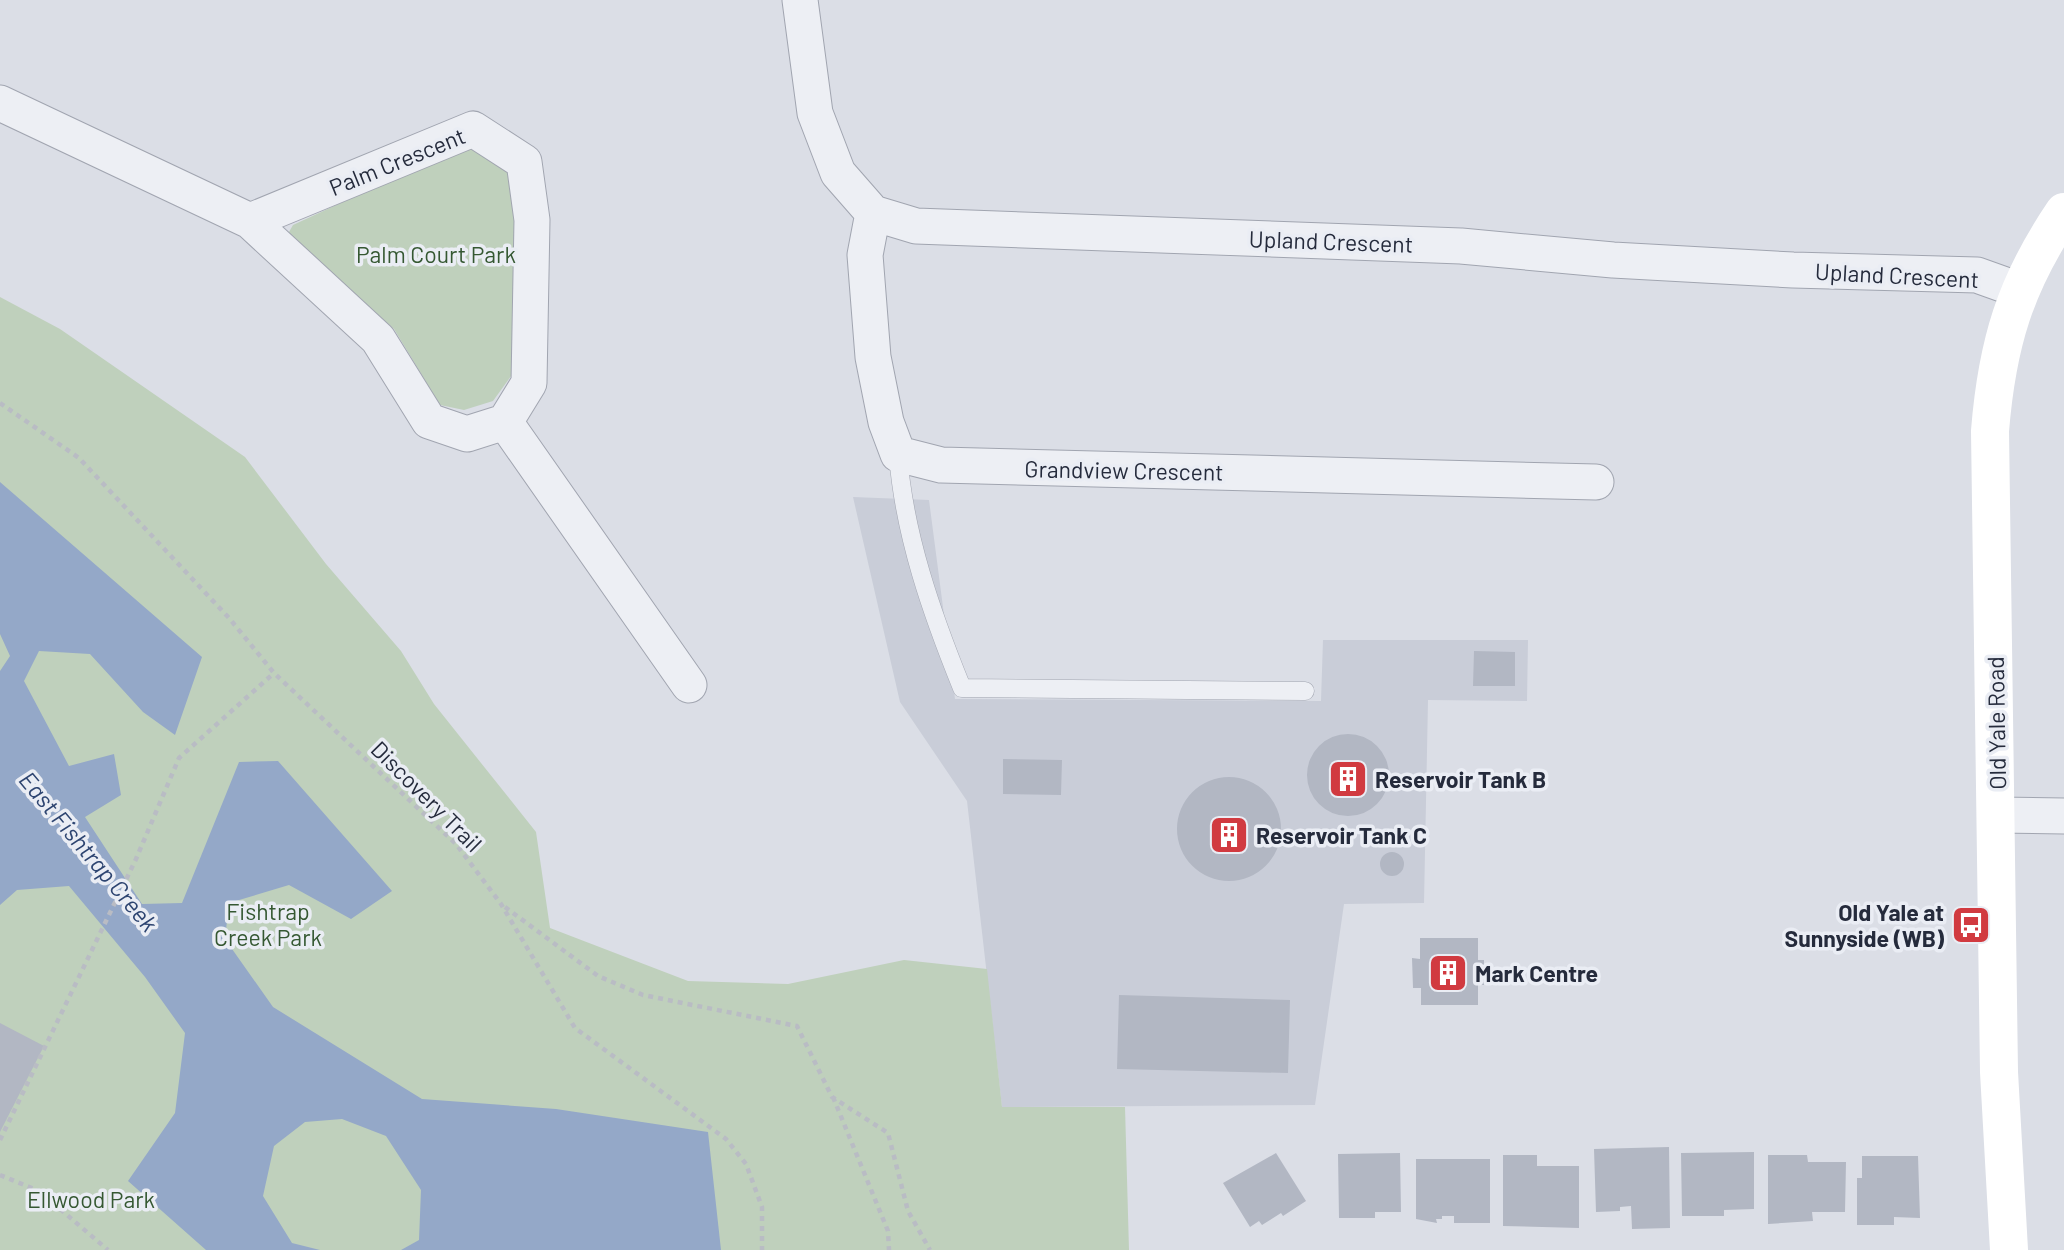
<svg xmlns="http://www.w3.org/2000/svg" width="2064" height="1250" font-family="Barlow,sans-serif">
  <style>
    .built { fill: #c9cdd8 }
    .green { fill: #bfd0bc }
    .water { fill: #94a8c8 }
    .building { fill: #b2b7c3 }
    .lines { fill: none; stroke-linecap: round; stroke-linejoin: round }
    .lane-casing { stroke: #a1a5b0; stroke-width: 19 }
    .street-casing { stroke: #a1a5b0; stroke-width: 37 }
    .path { stroke: #b9bcc4; stroke-width: 4.5; stroke-dasharray: 5 5; stroke-linecap: butt }
    .lane { stroke: #edeff4; stroke-width: 18 }
    .street { stroke: #edeff4; stroke-width: 35 }
    .secondary { stroke: #fff; stroke-width: 38 }
    .labels { text-anchor: middle; dominant-baseline: central; stroke-width: 7; stroke-linejoin: round; paint-order: stroke }
    .street-label { font-size: 23px; fill: #252b3c; stroke: #eaedf4 }
    .park-label { font-size: 23px; fill: #355832; stroke: #eaedf4 }
    .poi-label { font-size: 23px; font-weight: bold; fill: #252b3c; stroke: #eaedf4; text-anchor: start }
    .water-label { font-size: 24px; font-style: italic; fill: #2e4571; stroke: #eaedf4 }
  </style>
  <rect width="100%" height="100%" fill="#dbdee6"/>
  <path class="built" d="M 853,497 L 929,500 L 955,699 L 1321,701 L 1323,640 L 1528,640 L 1527,701 L 1428,700 L 1424,903 L 1344,904 L 1315,1105 L 1002,1107 L 967,801 L 900,702 Z"/>
  <path class="green" d="M 475,141 L 514,173 L 523,218 L 514,372 L 493,401 L 464,410 L 440,405 L 394,329 L 293,239 L 289,232 L 293,225 Z
    M 0,297 L 60,329 L 245,457 L 326,564 L 401,651 L 434,704 L 536,832 L 550,928 L 688,981 L 788,984 L 904,960 L 987,969 L 1002,1107 L 1125,1107 L 1129,1250 L 0,1250 Z"/>
  <path class="water" d="M 0,482 L 202,657 L 175,735 L 143,712 L 90,654 L 39,651 L 24,681 L 69,766 L 114,754 L 121,795 L 85,817 L 142,904 L 182,903 L 239,762 L 278,761 L 392,891 L 351,919 L 289,885 L 229,903 L 225,939 L 273,1007 L 422,1099 L 556,1109 L 708,1132 L 721,1250 L 401,1250 L 419,1240 L 421,1190 L 386,1136 L 342,1119 L 305,1122 L 274,1146 L 263,1196 L 292,1243 L 320,1250 L 206,1250 L 128,1181 L 175,1113 L 185,1033 L 145,977 L 69,886 L 17,890 L 0,905 L 0,671 L 10,656 L 0,634 Z"/>
  <path class="building" d="M 1474,651 L 1515,652 L 1515,686 L 1473,686 Z
    M1307 775a41 41 0 1 1 82 0a41 41 0 1 1-82 0Z
    M 1003,759 L 1062,760 L 1061,795 L 1003,794 Z
    M1177 829a52 52 0 1 1 104 0a52 52 0 1 1-104 0Z
    M1380 864a12 12 0 1 1 24 0a12 12 0 1 1-24 0Z
    M 1420,938 L 1478,938 L 1478,960 L 1484,960 L 1484,985 L 1478,985 L 1478,1005 L 1421,1005 L 1421,988 L 1413,988 L 1412,958 L 1420,959 Z
    M 1119,995 L 1290,1000 L 1288,1073 L 1117,1069 Z
    M 0,1023 L 44,1046 L 0,1132 Z
    M 1669,1147 L 1670,1228 L 1632,1229 L 1631,1206 L 1620,1207 L 1620,1211 L 1596,1212 L 1594,1149 Z
    M 1754,1152 L 1754,1209 L 1724,1210 L 1724,1216 L 1682,1216 L 1681,1153 Z
    M 1276,1153 L 1306,1201 L 1283,1216 L 1281,1213 L 1262,1225 L 1259,1221 L 1250,1227 L 1223,1183 Z
    M 1400,1153 L 1401,1212 L 1375,1212 L 1375,1218 L 1339,1218 L 1338,1154 Z
    M 1503,1155 L 1537,1155 L 1537,1166 L 1579,1166 L 1579,1228 L 1503,1226 Z
    M 1768,1155 L 1807,1155 L 1808,1162 L 1846,1162 L 1845,1212 L 1812,1212 L 1813,1221 L 1768,1224 Z
    M 1862,1156 L 1918,1156 L 1920,1218 L 1894,1217 L 1894,1225 L 1857,1225 L 1857,1178 L 1862,1178 Z
    M 1416,1159 L 1490,1159 L 1490,1223 L 1454,1223 L 1454,1216 L 1442,1216 L 1442,1219 L 1436,1219 L 1437,1223 L 1416,1219 Z"/>
  <g class="lines">
    <g class="lane-casing">
      <path id="lane" d="M 898,454 C 904,535 932,614 962,688 L 1305,691"/>
    </g>
    <g class="street-casing">
      <path id="street" d="M 800,0 L 815,113 L 838,173 L 873,213 L 916,226 L 1461,246 L 1613,260 L 1793,270 L 1977,275 L 2019,290
        M 0,103 L 250,221 L 378,339 L 429,421 L 467,434 L 505,422 L 529,383 L 532,220 L 524,162 L 473,129 L 250,221
        M 873,213 L 865,255 L 873,357 L 886,422 L 898,454 L 941,465 L 1596,482
        M 505,422 L 689,685
        M 1997,815 L 2064,816"/>
    </g>
    <path class="path" d="M 0,403 L 79,458 L 229,618 L 274,673 L 456,844 L 501,904 L 575,1028 L 726,1139 L 746,1164 L 762,1207 L 762,1250
      M 505,907 L 598,976 L 643,995 L 797,1026 L 832,1097 L 888,1133 L 908,1211 L 930,1250
      M 833,1097 L 888,1231 L 889,1250
      M 0,1140 L 136,859 L 179,758 L 274,673
      M 0,1175 L 39,1191 L 108,1250"/>
    <use href="#lane" class="lane"/>
    <use href="#street" class="street"/>
    <path class="secondary" d="M 2009,1250 L 1999,1072 L 1990,431 C 1997,344 2015,284 2064,212"/>
  </g>
  <defs>
    <g id="building-square" transform="scale(2.0125)"><rect x="-9" y="-9" width="18" height="18" rx="4" fill="#d13a40" stroke="#eaedf4"/><path d="M-4-6H4V6H1V3H-1V6H-4ZM-2.5-4.3h1.7v1.8h-1.7ZM.8-4.3h1.7v1.8H.8ZM-2.5-1h1.7V.8h-1.7ZM.8-1h1.7V.8H.8Z" fill="#fff"/></g>
    <g id="bus-square" transform="scale(2.0125)"><rect x="-9" y="-9" width="18" height="18" rx="4" fill="#d13a40" stroke="#eaedf4"/><path d="M-5-6H5V4H4V6H2V4H-2V6H-4V4H-5ZM-3.5-4V0h7V-4ZM-3.5 1.2v1.5H-2V1.2ZM2 1.2v1.5H3.5V1.2Z" fill="#fff"/></g>
  </defs>
  <g fill-rule="evenodd">
    <use href="#building-square" x="1348" y="779"/>
    <use href="#building-square" x="1229" y="835"/>
    <use href="#bus-square" x="1971" y="925"/>
    <use href="#building-square" x="1448" y="973"/>
  </g>
  <g class="labels">
    <g class="street-label">
      <text transform="translate(397 161) rotate(-22)">Palm Crescent</text>
      <text transform="translate(1331 241) rotate(2)">Upland Crescent</text>
      <text transform="translate(1897 275) rotate(3)">Upland Crescent</text>
      <text transform="translate(1124 470) rotate(1)">Grandview Crescent</text>
      <text transform="translate(1996 723) rotate(-91)">Old Yale Road</text>
      <text transform="translate(427 796) rotate(45)">Discovery Trail</text>
    </g>
    <g class="park-label">
      <text x="436" y="254">Palm Court Park</text>
      <text x="268" y="911">Fishtrap<tspan x="268" dy="26">Creek Park</tspan></text>
      <text x="91" y="1199">Ellwood Park</text>
    </g>
    <g class="poi-label">
      <text x="1375" y="779">Reservoir Tank B</text>
      <text x="1256" y="835">Reservoir Tank C</text>
      <text x="1944" y="912" text-anchor="end">Old Yale at<tspan x="1944" dy="26">Sunnyside (WB)</tspan></text>
      <text x="1475" y="973">Mark Centre</text>
    </g>
    <g class="water-label">
      <text transform="translate(89 851) rotate(50)">East Fishtrap Creek</text>
    </g>
  </g>
</svg>
